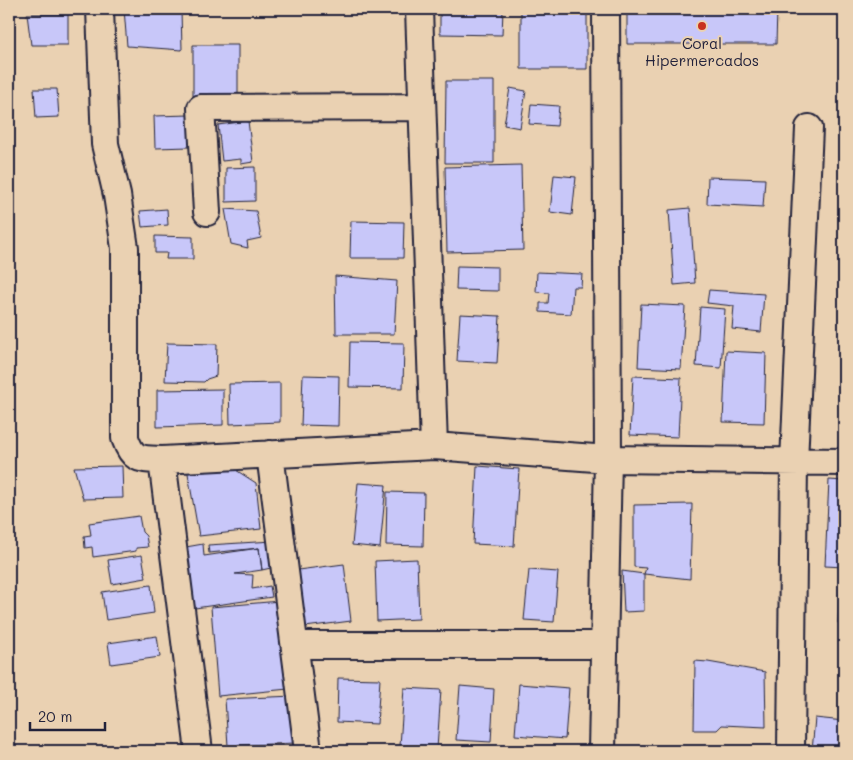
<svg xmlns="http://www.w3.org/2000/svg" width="853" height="760" font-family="Mali,sans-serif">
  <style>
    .building { fill: #c8c7f9; stroke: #22223b }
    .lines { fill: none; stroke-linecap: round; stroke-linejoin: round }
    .minor-casing { stroke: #22223b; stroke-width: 30 }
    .minor { stroke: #ead1b2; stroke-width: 26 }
    .poi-dot { fill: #c8321e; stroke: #ead1b2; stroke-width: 2 }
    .labels { text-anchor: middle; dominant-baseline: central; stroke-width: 4; stroke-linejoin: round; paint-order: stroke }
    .poi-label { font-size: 15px; fill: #22223b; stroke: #ead1b2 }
  </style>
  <rect width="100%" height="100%" fill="#ead1b2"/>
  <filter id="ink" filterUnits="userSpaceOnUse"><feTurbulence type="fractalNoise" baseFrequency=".02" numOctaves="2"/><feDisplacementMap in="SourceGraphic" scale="10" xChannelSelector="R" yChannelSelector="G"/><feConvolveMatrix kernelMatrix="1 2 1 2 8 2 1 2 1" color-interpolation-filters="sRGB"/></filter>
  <g filter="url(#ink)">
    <path class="building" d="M 124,9 L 181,10 L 182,50 L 127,46 Z
      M 440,9 L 503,9 L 502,35 L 440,34 Z
      M 521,9 L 587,9 L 587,69 L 521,69 Z
      M 627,9 L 777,9 L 776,44 L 627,44 Z
      M 27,14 L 68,14 L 68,45 L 31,45 Z
      M 193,45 L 238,45 L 238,98 L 193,99 Z
      M 446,81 L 494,81 L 494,163 L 445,163 Z
      M 510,88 L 526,91 L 520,128 L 504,125 Z
      M 34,89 L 57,89 L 59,117 L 36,118 Z
      M 531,104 L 559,106 L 557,126 L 529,124 Z
      M 190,115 L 190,147 L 155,148 L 154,116 Z
      M 248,121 L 253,162 L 241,164 L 241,159 L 222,161 L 218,125 Z
      M 521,165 L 523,250 L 447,252 L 445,167 Z
      M 255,167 L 255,201 L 226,202 L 226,168 Z
      M 554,175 L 576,177 L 572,215 L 550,212 Z
      M 708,177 L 765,179 L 763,207 L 707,204 Z
      M 690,208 L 695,283 L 674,285 L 669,210 Z
      M 167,209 L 168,225 L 142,227 L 140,211 Z
      M 225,209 L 256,211 L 261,238 L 247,241 L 248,248 L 231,244 Z
      M 351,221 L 404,222 L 403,258 L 350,258 Z
      M 155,236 L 193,237 L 193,259 L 166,259 L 167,253 L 155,253 Z
      M 457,266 L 498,267 L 498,291 L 456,290 Z
      M 537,272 L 582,274 L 581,287 L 573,287 L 571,314 L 540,312 L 540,303 L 548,303 L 549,293 L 536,292 Z
      M 335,276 L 397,281 L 394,334 L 336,334 Z
      M 709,290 L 764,294 L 761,332 L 732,329 L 734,306 L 707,303 Z
      M 641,304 L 685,306 L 681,369 L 638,367 Z
      M 700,307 L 725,309 L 721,368 L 696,366 Z
      M 460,314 L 500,316 L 497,363 L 457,361 Z
      M 350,342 L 404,343 L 403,388 L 349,387 Z
      M 167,343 L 217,344 L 216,376 L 207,379 L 204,382 L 165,381 Z
      M 726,351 L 766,353 L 764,423 L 723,422 Z
      M 303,375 L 339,376 L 338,426 L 301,425 Z
      M 633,376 L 681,378 L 678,437 L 630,435 Z
      M 280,383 L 280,422 L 230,424 L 229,384 Z
      M 223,389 L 223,425 L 157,427 L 157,390 Z
      M 186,462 L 225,463 L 256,483 L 261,529 L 199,536 Z
      M 122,466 L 123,498 L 83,499 L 74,467 Z
      M 477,466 L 519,469 L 514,546 L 473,544 Z
      M 829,480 L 844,481 L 844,567 L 825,566 Z
      M 358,483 L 386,485 L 380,548 L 352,545 Z
      M 387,492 L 424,493 L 423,546 L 386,545 Z
      M 692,504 L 690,579 L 644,574 L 646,568 L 634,567 L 634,505 Z
      M 139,516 L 142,532 L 146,536 L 148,547 L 136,548 L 136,551 L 93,557 L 92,547 L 85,548 L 84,536 L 91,535 L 89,523 Z
      M 273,541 L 275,567 L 262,570 L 259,548 L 209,553 L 208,545 Z
      M 203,544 L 204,556 L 259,548 L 262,570 L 235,574 L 253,575 L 252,589 L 270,586 L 272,597 L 195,608 L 186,547 Z
      M 142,555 L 146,578 L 112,584 L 108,560 Z
      M 417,559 L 419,619 L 377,621 L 375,561 Z
      M 344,564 L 351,621 L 305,627 L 298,570 Z
      M 529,570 L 558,572 L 554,622 L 524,620 Z
      M 622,571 L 644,574 L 644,611 L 624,612 Z
      M 840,583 L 844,583 L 844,624 L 838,623 Z
      M 151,585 L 154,613 L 106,620 L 102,592 Z
      M 280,601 L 288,689 L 218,696 L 211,607 Z
      M 157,636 L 160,657 L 111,664 L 108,643 Z
      M 695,661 L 708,662 L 765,672 L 766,727 L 722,725 L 717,730 L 694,730 Z
      M 338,678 L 380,679 L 377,724 L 337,722 Z
      M 519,684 L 569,688 L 565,739 L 515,735 Z
      M 460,686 L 494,689 L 491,742 L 456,740 Z
      M 404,688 L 441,690 L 437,749 L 400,746 Z
      M 294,696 L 296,743 L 228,746 L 225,699 Z
      M 815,718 L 844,721 L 844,751 L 812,751 Z"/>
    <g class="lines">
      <g class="minor-casing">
        <path id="minor" d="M 100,9 L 105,144 L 117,195 L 125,248 L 125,438 C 133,461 140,459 162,460 L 434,446
          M 419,9 L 434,446 L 608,459 L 844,462
          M 207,212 L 201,108 L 422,107
          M 270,454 L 308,751
          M 162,460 L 199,751
          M 295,645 L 604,645
          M 602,751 L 608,459 L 606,9
          M 791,751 L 794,462 L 809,128"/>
      </g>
      <use href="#minor" class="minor"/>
    </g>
  </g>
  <circle class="poi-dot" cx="702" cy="26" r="5"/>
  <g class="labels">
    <g class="poi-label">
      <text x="702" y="43">Coral<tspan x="702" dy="17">Hipermercados</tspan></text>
    </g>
  </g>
  <rect width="853" height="760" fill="none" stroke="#ead1b2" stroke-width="30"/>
  <rect x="15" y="15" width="823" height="730" fill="none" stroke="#22223b" stroke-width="2" filter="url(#ink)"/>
  <path d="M30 722v8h75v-8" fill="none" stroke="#22223b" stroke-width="2.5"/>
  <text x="38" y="722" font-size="15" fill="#22223b" stroke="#ead1b2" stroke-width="4" paint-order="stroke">20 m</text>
</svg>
